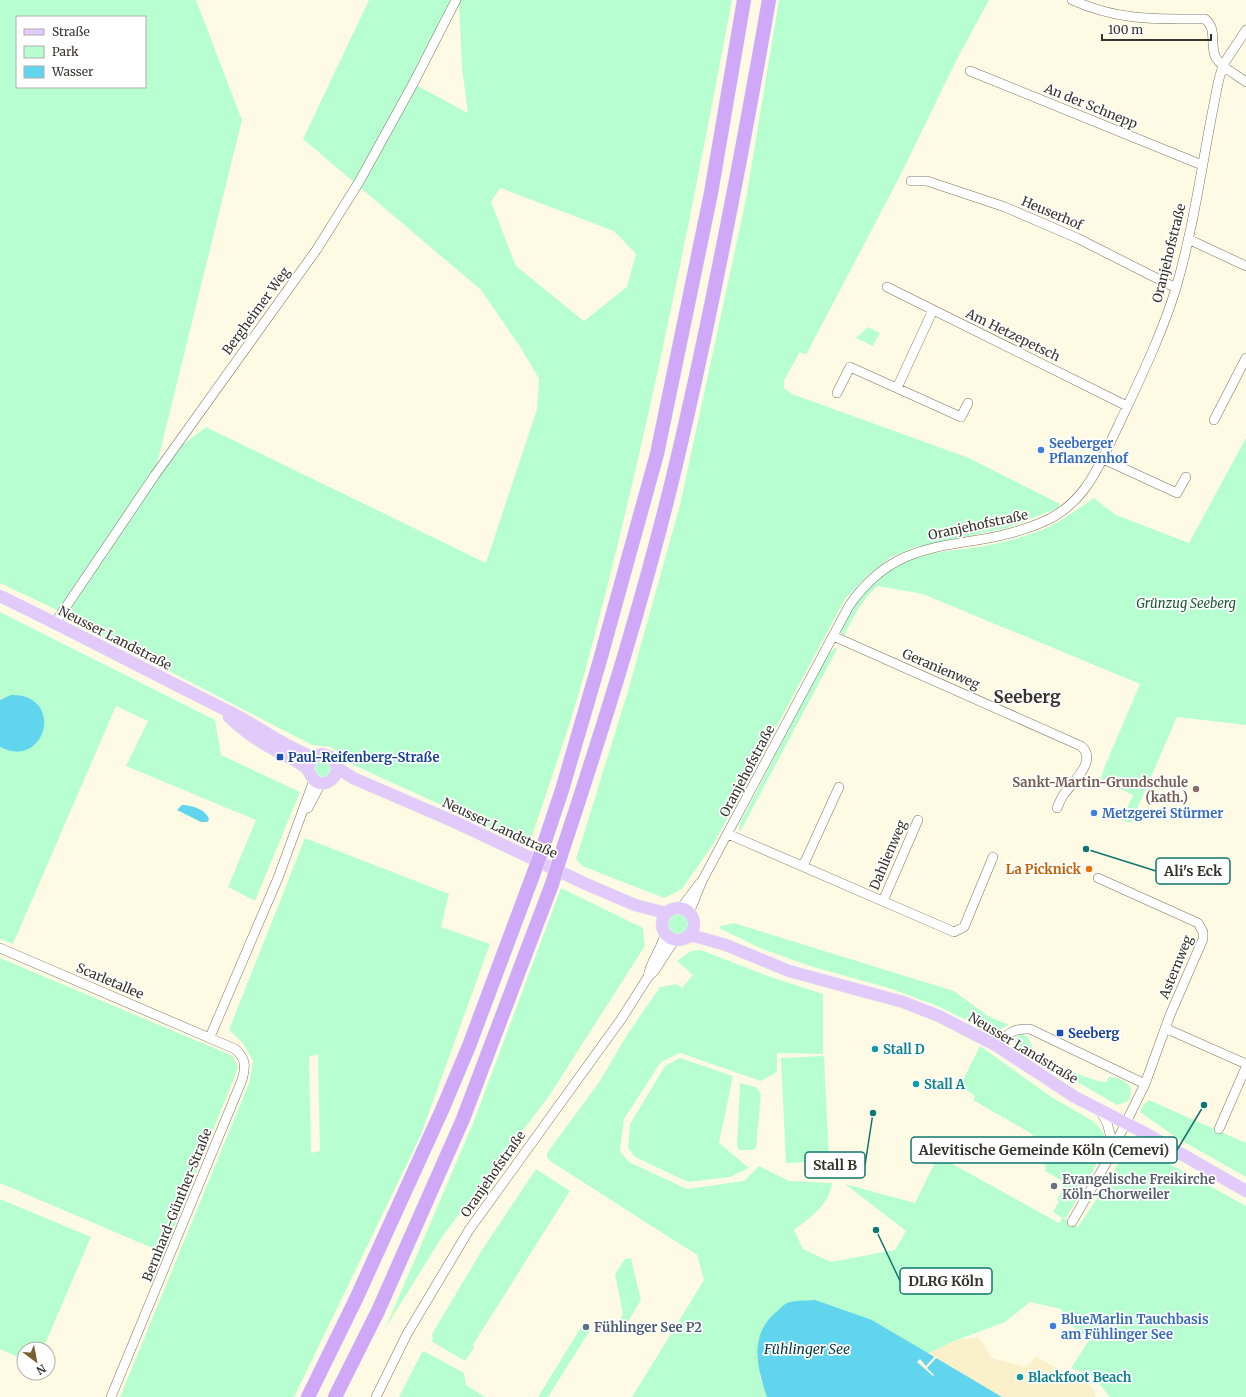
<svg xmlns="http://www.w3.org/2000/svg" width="1246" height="1397" font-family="Merriweather,serif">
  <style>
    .green { fill: #b7ffd1; fill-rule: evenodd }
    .sand { fill: #faf0ca }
    .water { fill: #61d5ee }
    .pier { fill: #fffae3 }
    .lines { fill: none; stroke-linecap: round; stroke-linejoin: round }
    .minor-casing { stroke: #787460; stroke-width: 10 }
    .major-casing { stroke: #ebebea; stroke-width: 13 }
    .highway-casing { stroke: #ebebea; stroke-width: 15 }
    .minor { stroke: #fff; stroke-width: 9 }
    .major { stroke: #e2cbfb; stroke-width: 12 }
    .highway { stroke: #cfa8f8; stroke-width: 14 }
    .highway-bridge-casing { stroke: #ebebea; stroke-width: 15; stroke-linecap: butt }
    .highway-bridge { stroke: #cfa8f8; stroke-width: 14 }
    .shop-dot { fill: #3f7fe0; stroke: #fff; stroke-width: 1.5 }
    .transit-dot { fill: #1a4fb4; stroke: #fff; stroke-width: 1.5 }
    .education-dot { fill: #8d6e63; stroke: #fff; stroke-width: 1.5 }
    .food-dot { fill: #e8710a; stroke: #fff; stroke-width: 1.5 }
    .culture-dot { fill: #0f9aa8; stroke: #fff; stroke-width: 1.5 }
    .worship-dot { fill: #6b7280; stroke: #fff; stroke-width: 1.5 }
    .service-dot { fill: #5c6f8a; stroke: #fff; stroke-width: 1.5 }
    .labels { text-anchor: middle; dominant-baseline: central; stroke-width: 3.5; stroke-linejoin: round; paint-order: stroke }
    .street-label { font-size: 13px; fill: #36342c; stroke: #fff }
    .shop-label { font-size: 13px; font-weight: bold; fill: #366cbe; stroke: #fff; text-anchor: start }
    .park-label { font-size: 13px; font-style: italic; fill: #1a5836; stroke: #fff }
    .transit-label { font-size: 13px; font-weight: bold; fill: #164399; stroke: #fff; text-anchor: start }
    .education-label { font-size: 13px; font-weight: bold; fill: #785e54; stroke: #fff; text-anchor: end }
    .food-label { font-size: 13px; font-weight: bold; fill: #c56008; stroke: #fff; text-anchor: end }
    .culture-label { font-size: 13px; font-weight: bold; fill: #0d838f; stroke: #fff; text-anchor: start }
    .worship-label { font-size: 13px; font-weight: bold; fill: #5b616d; stroke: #fff; text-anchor: start }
    .service-label { font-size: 13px; font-weight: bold; fill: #4e5e75; stroke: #fff; text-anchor: start }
    .water-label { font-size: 14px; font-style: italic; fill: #023b45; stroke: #fff }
    .district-label { font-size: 17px; font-weight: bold; fill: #36342c; stroke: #fff }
    .leader { fill: none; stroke: #0f766e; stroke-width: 1.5 }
    .callout-dot { fill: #0f766e; stroke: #fff; stroke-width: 1.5 }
    .callout { fill: #fff; stroke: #0f766e; stroke-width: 1.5 }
    .callout-label { font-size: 14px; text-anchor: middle; font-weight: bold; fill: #36342c }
  </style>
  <rect width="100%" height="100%" fill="#fffae3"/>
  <path class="green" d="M 0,0 L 196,0 L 242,120 L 157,464 L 206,427 L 486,563 L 537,409 L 539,379 L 521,348 L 481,290 L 303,139 L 369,0 L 732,0 C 689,228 644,455 583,679 C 567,735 547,790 529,845 L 349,763 L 339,753 L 331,747 L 312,745 L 61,615 L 57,610 L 0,583 ZM 459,4 L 462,68 L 468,113 L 416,85 ZM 17,17 L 145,17 L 145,87 L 17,87 ZM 500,188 L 614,231 L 636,254 L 627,287 L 584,321 L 516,266 L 491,202 Z
    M 779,0 L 989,0 L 956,61 L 901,174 L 806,355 L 800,352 L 784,380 L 784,388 L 792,394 L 969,458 L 1060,504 L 1058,508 L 1007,528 L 915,547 L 891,557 L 867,576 L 845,599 L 714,843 L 682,889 L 664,898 L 582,866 L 576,859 L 628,691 L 680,505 L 746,199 Z
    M 868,327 L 880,333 L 873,346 L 856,338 Z
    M 1246,438 L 1246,725 L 1177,717 L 1131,823 L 1122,820 L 1133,795 L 1101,779 L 1104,768 L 1140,684 L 923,594 L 878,586 C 861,599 853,619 843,637 C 838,628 846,617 852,610 C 863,594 877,576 894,567 C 919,553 949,551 977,547 C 997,544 1017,539 1036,532 C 1057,525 1076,510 1094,498 L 1116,515 L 1189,543 Z
    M 0,612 L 215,720 L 221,755 L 300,792 L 255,901 L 228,887 L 256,820 L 126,766 L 148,721 L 116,706 L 13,944 L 0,939 L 0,747 C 31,763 56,732 37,703 L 2,698 L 0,700 Z
    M 836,647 L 837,649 L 740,832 L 739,828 L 740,823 L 828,654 Z
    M313 769a9 9 0 1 1 18 0a9 9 0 1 1-18 0Z
    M 305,838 L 449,894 L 441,927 L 490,944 L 420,1137 L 294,1397 L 120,1397 L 249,1083 L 253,1061 L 243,1043 L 229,1030 ZM 318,1054 L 320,1151 L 311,1153 L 309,1057 Z
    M 561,888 L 643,928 L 645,946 L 549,1096 L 442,1237 L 386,1327 L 474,1121 Z
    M668 924a10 10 0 1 1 20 0a10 10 0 1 1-20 0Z
    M 734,923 L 954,991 L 988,1016 L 1009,1025 L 997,1031 L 986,1030 L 940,1007 L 892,989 L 810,966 L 760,948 L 719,928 L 721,926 Z
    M 701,950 L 768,976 L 823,994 L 823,1054 L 777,1053 L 777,1072 L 761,1081 L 680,1053 L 661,1062 L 624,1119 L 620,1151 L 629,1162 L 687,1189 L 744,1181 L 759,1166 L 789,1181 L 832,1183 C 829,1205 811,1217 794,1230 L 803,1249 L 831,1262 L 895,1250 L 906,1231 L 845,1184 L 915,1203 L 938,1156 L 1059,1223 L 1062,1218 L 1053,1212 L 1059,1201 L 1057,1200 L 1066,1183 L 1045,1171 L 1045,1165 L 1038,1154 L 1039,1146 L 1032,1134 L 973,1100 L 975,1096 L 960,1086 L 980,1046 L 1053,1098 L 1093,1121 L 1103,1132 L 1106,1144 L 1091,1175 L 1066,1218 L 1062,1217 L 1078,1227 L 1110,1179 L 1123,1154 L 1134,1150 L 1155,1156 L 1246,1206 L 1246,1397 L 1110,1397 L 1093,1376 L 1071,1368 L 1090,1339 L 1072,1326 L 1061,1309 L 1030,1302 L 1005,1322 L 957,1340 L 927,1354 L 872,1320 L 759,1374 L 767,1397 L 632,1397 L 704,1280 L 697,1255 L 550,1161 L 547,1157 L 547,1153 L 600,1081 L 625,1038 L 660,987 L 677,984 L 682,988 L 693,975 L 677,961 L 691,951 Z
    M 0,958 L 233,1056 L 238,1068 L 164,1253 L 0,1183 Z
    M 1021,1034 L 1028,1037 C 1031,1043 1032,1049 1038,1055 C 1046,1063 1095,1082 1106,1082 L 1109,1077 C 1124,1078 1137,1086 1128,1101 L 1117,1105 L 1015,1046 L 1015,1038 Z
    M 824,1056 L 829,1161 L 786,1163 L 781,1058 Z
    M 680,1058 L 733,1076 L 719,1143 L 749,1168 L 730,1177 L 688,1182 L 635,1157 L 628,1148 L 630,1124 L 665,1066 Z
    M 740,1083 L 756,1087 L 761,1094 L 756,1148 L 753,1150 L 739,1150 L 737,1146 Z
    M 1149,1100 L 1246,1143 L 1246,1177 L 1177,1138 L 1140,1112 L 1144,1104 Z
    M 536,1169 L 570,1191 L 473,1345 L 474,1348 L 465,1361 L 431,1341 L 433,1339 L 432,1334 L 482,1250 Z
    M 0,1199 L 91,1237 L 43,1349 L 24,1349 L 24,1360 L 0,1349 Z
    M 631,1258 L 641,1300 L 621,1333 L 616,1333 L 614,1330 L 623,1314 L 615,1274 L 625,1259 Z
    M 583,1324 L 588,1324 L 591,1329 L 548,1397 L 538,1397 Z
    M 424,1351 L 464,1373 L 466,1385 L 485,1397 L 399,1397 L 422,1352 Z"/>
  <path class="sand" d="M 978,1337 L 992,1358 L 1026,1367 L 1036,1357 L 1091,1386 L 1096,1397 L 1002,1397 L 927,1354 L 957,1340 Z"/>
  <path class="water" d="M 11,695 C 66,694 46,771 0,747 L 0,700 Z
    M 182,805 C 191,805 208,810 209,820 L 207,822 L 201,822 L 177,810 Z
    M 815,1300 L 872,1320 L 1002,1397 L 767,1397 C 757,1368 749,1336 775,1313 C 779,1310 783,1305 787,1303 C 794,1300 807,1301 815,1300 Z"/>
  <path class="pier" d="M 935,1356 L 937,1357 L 927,1368 L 934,1375 L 933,1376 L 917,1362 L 920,1359 L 926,1366 Z"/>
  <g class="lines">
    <g class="minor-casing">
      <path id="minor" d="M 1072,0 C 1119,21 1155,19 1205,19 C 1218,29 1209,45 1216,58 C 1222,68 1237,75 1246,82
        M 970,71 L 1202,165
        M 911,181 L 927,181 L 1005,207 L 1077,238 L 1176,288
        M 1188,239 L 1246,266
        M 887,287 L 1127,406
        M 897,388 L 933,310
        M 837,393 L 850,367 L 961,417 L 968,403
        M 1214,420 L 1246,358
        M 1103,459 L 1177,493 L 1186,477
        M 55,623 L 155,475 L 317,249 L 359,182 L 413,84 L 456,0
        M 833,636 L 1081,746 C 1098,760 1073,782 1064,794 C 1061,798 1059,804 1057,808
        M 308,808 L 321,783
        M 728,834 L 954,932 L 964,927 L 993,857
        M 803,866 L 839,787
        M 883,901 L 918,820
        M 681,908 L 700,883
        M 691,915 L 691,908 L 702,881 L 849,606 C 902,529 964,554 1038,524 C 1086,506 1099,465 1120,422 C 1140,379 1162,334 1176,288 C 1196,219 1204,148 1219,79 L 1223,65 L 1246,30
        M 0,948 L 235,1049 C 246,1058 246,1067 242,1080 L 111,1397
        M 648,977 C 650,960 663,949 665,932
        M 1167,1029 L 1246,1064
        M 210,1037 L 278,878 L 314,780
        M 999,1047 C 1008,1033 1012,1028 1030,1029 L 1145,1084
        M 1100,1110 L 1107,1123 L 1114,1148
        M 1219,1129 L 1246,1067
        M 1111,1158 C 1124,1145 1137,1142 1154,1138
        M 1072,1222 L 1105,1165 L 1145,1084 L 1170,1015 L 1203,939 L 1203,932 L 1198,923 L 1098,878
        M 376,1397 L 407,1334 L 469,1230 L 622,1018 L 648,977 L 655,970 L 675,939"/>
    </g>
    <g class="major-casing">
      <path id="major" d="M 0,596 C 79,634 157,676 236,715 C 262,729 285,747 313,757
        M 229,717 C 243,730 256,740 273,749 C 283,755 296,760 305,767 C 311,772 310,780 319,783 C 329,785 336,777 338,768 L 331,757 L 322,754 L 313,757 L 307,769
        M 338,768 L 353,778 L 455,822 L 586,884 L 635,905 L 666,913
        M662 924a16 16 0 1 1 32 0a16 16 0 1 1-32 0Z
        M 687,937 L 694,936 L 726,945 L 789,971 L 903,1002 L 939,1016 L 997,1046 L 1075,1097 L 1143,1132 L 1246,1191"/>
    </g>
    <g class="highway-casing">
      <path id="highway" d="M 543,847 L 562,790 L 600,660 L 657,454 L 711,193 L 744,0
        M 561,855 C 606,719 649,582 681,443 C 715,296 743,148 769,0
        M 308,1397 L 356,1299 L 442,1110 L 469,1046 L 533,875
        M 335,1397 L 378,1311 L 463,1119 L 552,884"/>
    </g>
    <use href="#minor" class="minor"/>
    <use href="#major" class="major"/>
    <use href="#highway" class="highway"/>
    <g class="highway-bridge-casing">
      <path id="highway-bridge" d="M 533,875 L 543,847
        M 552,884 L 561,855"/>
    </g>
    <use href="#highway-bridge" class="highway-bridge"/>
  </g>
  <g class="shop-dot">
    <circle cx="1041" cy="450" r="4"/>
    <circle cx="1094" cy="813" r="4"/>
    <circle cx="1053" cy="1326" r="4"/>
  </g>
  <g class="transit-dot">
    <rect x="276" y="753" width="8" height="8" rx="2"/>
    <rect x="1056" y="1029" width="8" height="8" rx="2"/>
  </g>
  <circle class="education-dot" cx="1196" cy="789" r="4"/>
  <circle class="food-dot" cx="1089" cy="869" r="4"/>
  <g class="culture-dot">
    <circle cx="875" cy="1049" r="4"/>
    <circle cx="916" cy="1084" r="4"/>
    <circle cx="1020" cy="1377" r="4"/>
  </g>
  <circle class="worship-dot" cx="1054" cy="1186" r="4"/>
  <circle class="service-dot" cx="586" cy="1327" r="4"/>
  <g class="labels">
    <g class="street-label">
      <text transform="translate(1091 106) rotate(22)">An der Schnepp</text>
      <text transform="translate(1052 213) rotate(23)">Heuserhof</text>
      <text transform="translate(1169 253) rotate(-76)">Oranjehofstraße</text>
      <text transform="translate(256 311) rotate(-54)">Bergheimer Weg</text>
      <text transform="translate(1013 335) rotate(26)">Am Hetzepetsch</text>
      <text transform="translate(978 525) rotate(-12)">Oranjehofstraße</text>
      <text transform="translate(115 638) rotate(27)">Neusser Landstraße</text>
      <text transform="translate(941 669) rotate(23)">Geranienweg</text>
      <text transform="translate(747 771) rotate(-62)">Oranjehofstraße</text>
      <text transform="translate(500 828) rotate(25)">Neusser Landstraße</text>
      <text transform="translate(888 855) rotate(-67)">Dahlienweg</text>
      <text transform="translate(1176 967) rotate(-68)">Asternweg</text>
      <text transform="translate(110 981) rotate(23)">Scarletallee</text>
      <text transform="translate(1023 1048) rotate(31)">Neusser Landstraße</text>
      <text transform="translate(493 1174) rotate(-55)">Oranjehofstraße</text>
      <text transform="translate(177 1205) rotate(-68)">Bernhard-Günther-Straße</text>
    </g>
    <g class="shop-label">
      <text x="1049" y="443">Seeberger<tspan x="1049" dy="15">Pflanzenhof</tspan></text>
      <text x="1102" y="813">Metzgerei Stürmer</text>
      <text x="1061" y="1319">BlueMarlin Tauchbasis<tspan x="1061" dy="15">am Fühlinger See</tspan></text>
    </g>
    <g class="park-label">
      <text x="1186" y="603">Grünzug Seeberg</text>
    </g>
    <g class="transit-label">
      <text x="288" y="757">Paul-Reifenberg-Straße</text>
      <text x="1068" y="1033">Seeberg</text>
    </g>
    <g class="education-label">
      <text x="1188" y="782">Sankt-Martin-Grundschule<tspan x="1188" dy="15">(kath.)</tspan></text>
    </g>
    <g class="food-label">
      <text x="1081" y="869">La Picknick</text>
    </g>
    <g class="culture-label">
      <text x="883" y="1049">Stall D</text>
      <text x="924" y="1084">Stall A</text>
      <text x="1028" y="1377">Blackfoot Beach</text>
    </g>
    <g class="worship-label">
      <text x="1062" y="1179">Evangelische Freikirche<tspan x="1062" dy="15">Köln-Chorweiler</tspan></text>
    </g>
    <g class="service-label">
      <text x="594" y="1327">Fühlinger See P2</text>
    </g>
    <g class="water-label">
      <text x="807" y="1349">Fühlinger See</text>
    </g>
    <g class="district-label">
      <text x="1027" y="697">Seeberg</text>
    </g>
  </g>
  <path class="leader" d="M1086 849L1156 871M1204 1105L1177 1150M873 1113L865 1165M876 1230L900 1281"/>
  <g class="callout-dot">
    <circle cx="1086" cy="849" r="4"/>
    <circle cx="1204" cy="1105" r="4"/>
    <circle cx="873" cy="1113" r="4"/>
    <circle cx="876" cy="1230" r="4"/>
  </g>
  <g class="callout">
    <rect x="1156" y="858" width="74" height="26" rx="4"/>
    <rect x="911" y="1137" width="266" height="26" rx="4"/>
    <rect x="805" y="1152" width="60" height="26" rx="4"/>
    <rect x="900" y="1268" width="92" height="26" rx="4"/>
  </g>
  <g class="callout-label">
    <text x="1193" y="876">Ali's Eck</text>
    <text x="1044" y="1155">Alevitische Gemeinde Köln (Cemevi)</text>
    <text x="835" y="1170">Stall B</text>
    <text x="946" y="1286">DLRG Köln</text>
  </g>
  <rect x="16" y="16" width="130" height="72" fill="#ffffff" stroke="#afaeab"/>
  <rect x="24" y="29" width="20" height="6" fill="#e2cbfb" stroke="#afaeab"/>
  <text x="52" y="36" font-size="12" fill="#36342c">Straße</text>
  <rect x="24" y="46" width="20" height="12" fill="#b7ffd1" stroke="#afaeab"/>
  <text x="52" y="56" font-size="12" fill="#36342c">Park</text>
  <rect x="24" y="66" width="20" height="12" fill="#61d5ee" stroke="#afaeab"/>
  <text x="52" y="76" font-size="12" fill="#36342c">Wasser</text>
  <g transform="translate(36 1361) rotate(148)"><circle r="19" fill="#ffffff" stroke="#afaeab"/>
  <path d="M0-3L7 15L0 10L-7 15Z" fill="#7b6032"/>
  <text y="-6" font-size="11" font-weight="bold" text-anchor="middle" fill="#36342c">N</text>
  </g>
  <path d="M1102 34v6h109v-6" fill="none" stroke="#36342c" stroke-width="2"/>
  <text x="1108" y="34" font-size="12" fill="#36342c" stroke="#ffffff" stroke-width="3" paint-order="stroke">100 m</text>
</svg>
